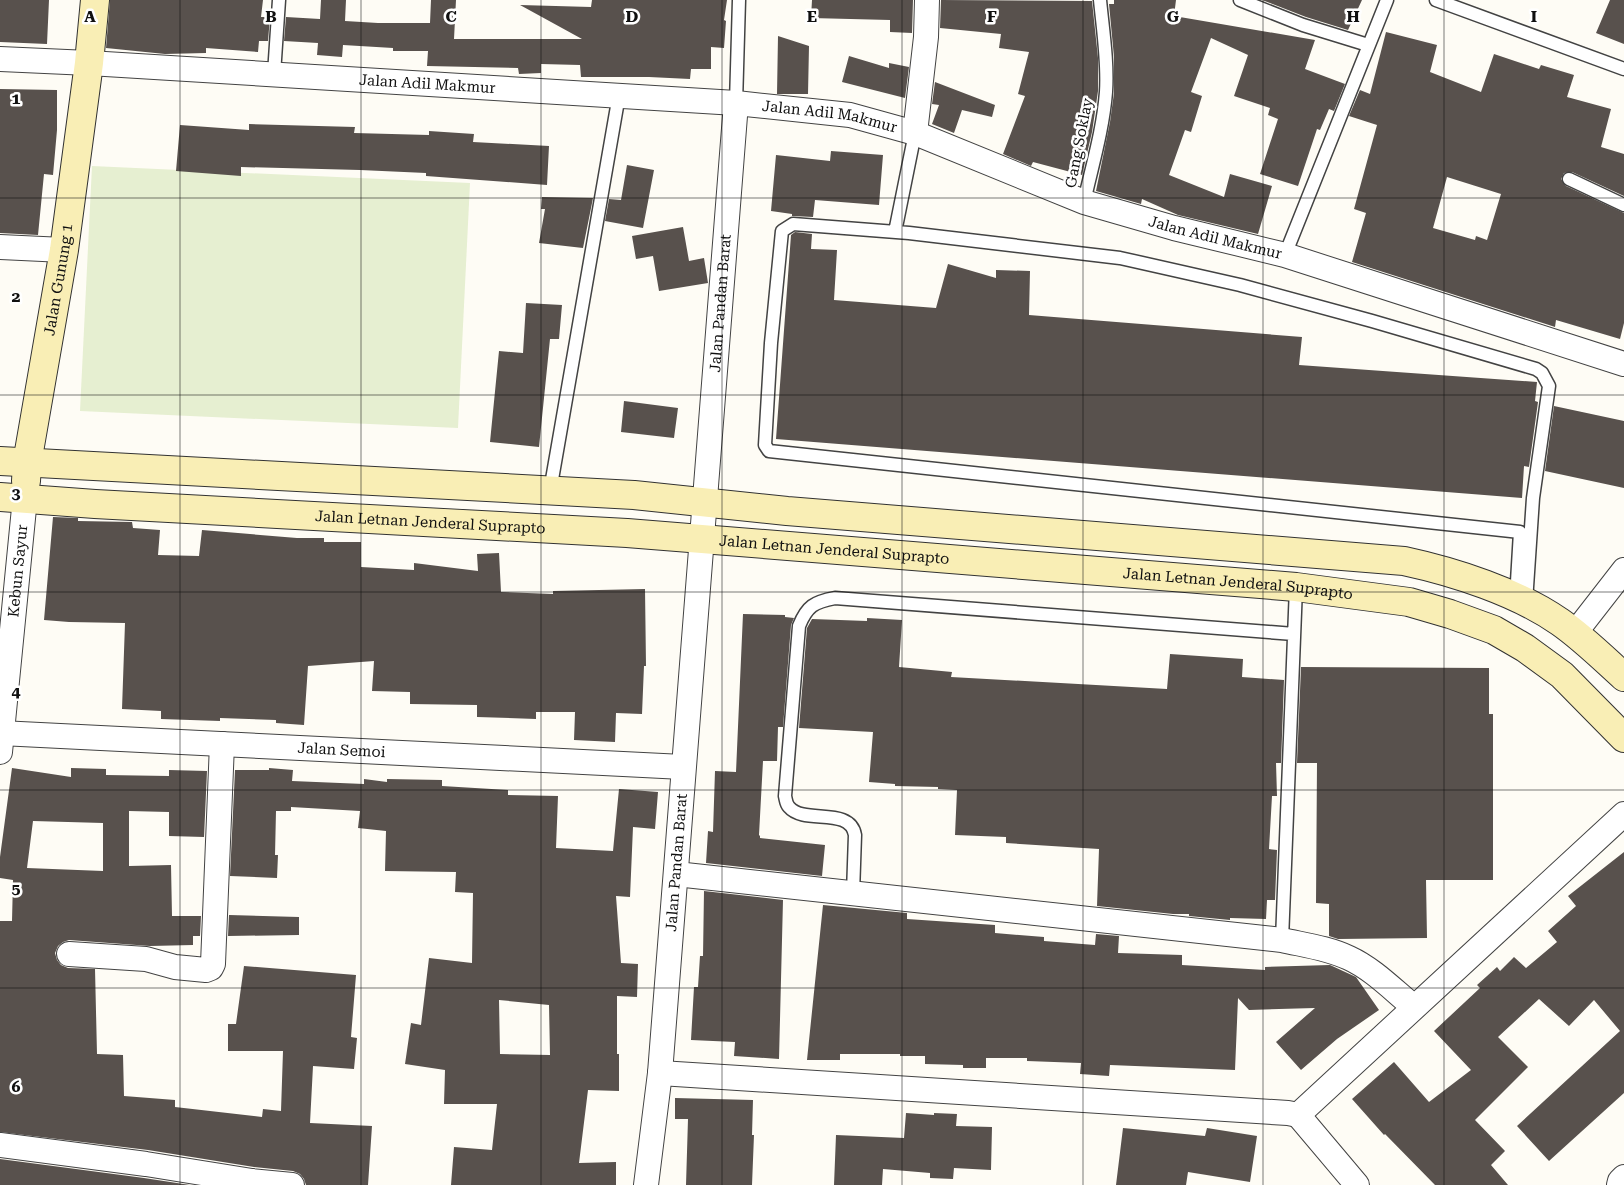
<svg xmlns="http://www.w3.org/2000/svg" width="1624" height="1185" font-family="'Roboto Serif',serif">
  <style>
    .pitch { fill: #e6efd1 }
    .building { fill: #58514d; fill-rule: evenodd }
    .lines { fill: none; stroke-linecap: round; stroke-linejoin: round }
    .lane-casing { stroke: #434343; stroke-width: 15 }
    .street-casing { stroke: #434343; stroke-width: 26 }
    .secondary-casing { stroke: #323232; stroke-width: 30 }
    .lane { stroke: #fff; stroke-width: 12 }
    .street { stroke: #fff; stroke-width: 24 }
    .secondary { stroke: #f9eeb5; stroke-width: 28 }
    .grid { fill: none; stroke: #101010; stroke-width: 1; stroke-opacity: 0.55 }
    .labels { text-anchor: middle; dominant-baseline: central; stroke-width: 5; stroke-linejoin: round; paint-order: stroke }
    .street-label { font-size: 15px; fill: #101010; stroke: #fff }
    .grid-label { font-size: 16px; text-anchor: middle; font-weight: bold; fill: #101010; stroke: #fff; stroke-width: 5; stroke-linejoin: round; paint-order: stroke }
  </style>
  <rect width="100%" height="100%" fill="#fefcf5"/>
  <path class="pitch" d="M 92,166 L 470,183 L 458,428 L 80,411 Z"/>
  <path class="building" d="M 0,0 L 49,0 L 47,44 L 0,42 Z
    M 110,0 L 263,0 L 261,17 L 270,17 L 268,41 L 259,41 L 258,52 L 206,48 L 206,53 L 165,54 L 106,48 Z
    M 321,0 L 346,0 L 345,21 L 378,23 L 430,23 L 431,0 L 456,0 L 454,39 L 582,39 L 520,5 L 591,7 L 592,0 L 727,0 L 724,20 L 726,21 L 724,48 L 711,47 L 711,69 L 691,69 L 690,79 L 649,77 L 581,77 L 580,65 L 541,64 L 541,73 L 519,74 L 518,68 L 427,66 L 428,51 L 393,51 L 393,48 L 343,45 L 342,57 L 317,55 L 318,43 L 284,41 L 286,17 L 320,19 Z
    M 812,0 L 913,0 L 912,33 L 890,32 L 890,20 L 811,18 Z
    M 941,0 L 1092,1 L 1098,58 L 1098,91 L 1092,132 L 1082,175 L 1033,162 L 1031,166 L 1003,154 L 1025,96 L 1018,94 L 1029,52 L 999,48 L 1001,34 L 940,28 Z
    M 1114,0 L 1176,0 L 1174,16 L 1315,40 L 1305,69 L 1345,84 L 1334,111 L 1329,109 L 1320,130 L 1317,129 L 1298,186 L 1260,174 L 1278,119 L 1268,115 L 1270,108 L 1234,96 L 1248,55 L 1211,38 L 1191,92 L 1202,96 L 1191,132 L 1185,130 L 1169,175 L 1224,197 L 1230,174 L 1272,186 L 1258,234 L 1178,215 L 1142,199 L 1141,204 L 1096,191 L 1110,122 L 1114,93 L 1114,57 L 1109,4 L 1114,4 Z
    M 1262,0 L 1362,0 L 1348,30 L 1306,17 Z
    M 1610,0 L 1624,0 L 1624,44 L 1596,33 Z
    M 1386,32 L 1437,45 L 1430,72 L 1481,92 L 1494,54 L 1539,69 L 1541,65 L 1574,75 L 1567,97 L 1611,109 L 1601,147 L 1624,154 L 1624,196 L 1572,172 L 1564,173 L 1561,179 L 1566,186 L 1624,213 L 1624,323 L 1620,339 L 1556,320 L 1555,327 L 1549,325 L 1352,262 L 1366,213 L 1354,209 L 1377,125 L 1349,116 L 1360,90 L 1370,94 ZM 1447,177 L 1501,194 L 1487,240 L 1476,236 L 1475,240 L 1433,228 Z
    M 778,36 L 809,46 L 808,94 L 777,94 Z
    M 849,56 L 889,68 L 889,63 L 909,67 L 905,98 L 842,82 Z
    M 935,82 L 995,105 L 992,117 L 962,110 L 954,133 L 932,124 L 939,105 L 932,104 Z
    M 0,89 L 57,90 L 57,130 L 53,175 L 44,174 L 38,235 L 0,233 Z
    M 249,124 L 355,127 L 354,133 L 429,135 L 429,131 L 474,134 L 473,142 L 549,146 L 547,185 L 426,176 L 426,173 L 360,170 L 241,167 L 241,176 L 176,171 L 180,125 L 249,130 Z
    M 831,151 L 883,155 L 879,205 L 815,200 L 813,217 L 792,216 L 792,214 L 771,211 L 776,155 L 830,161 Z
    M 627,165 L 654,170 L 643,228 L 605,221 L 609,199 L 621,200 Z
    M 542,197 L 593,198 L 583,248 L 539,243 L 545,209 L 541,209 Z
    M 683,227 L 689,261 L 704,258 L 708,283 L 659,291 L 653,256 L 636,259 L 632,236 Z
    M 795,232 L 812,234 L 811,249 L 837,250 L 834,300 L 936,308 L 948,264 L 996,278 L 996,270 L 1030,271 L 1029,315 L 1302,337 L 1299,365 L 1537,382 L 1535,401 L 1538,402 L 1529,467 L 1524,466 L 1522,498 L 776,439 L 791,235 Z
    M 526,303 L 562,305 L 559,339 L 550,339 L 539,447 L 490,442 L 499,351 L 523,353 Z
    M 624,401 L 678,408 L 674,438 L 621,432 Z
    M 1554,406 L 1624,421 L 1624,488 L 1545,471 Z
    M 53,517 L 78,518 L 78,521 L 132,522 L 133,528 L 160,530 L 158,555 L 199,556 L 202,530 L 297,538 L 324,538 L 324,542 L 361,542 L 361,567 L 414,570 L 414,563 L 478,571 L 477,554 L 499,553 L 501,592 L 553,594 L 553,591 L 645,589 L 646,666 L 644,666 L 642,714 L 616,713 L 615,742 L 574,740 L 575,712 L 536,712 L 536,719 L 477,717 L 477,705 L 410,704 L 410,692 L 372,691 L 374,661 L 308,666 L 304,725 L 276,723 L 276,720 L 220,718 L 220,721 L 161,719 L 161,711 L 122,709 L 125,623 L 69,622 L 44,620 Z
    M 743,614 L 785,615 L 785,617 L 794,618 L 791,625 L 783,727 L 778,727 L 777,761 L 763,761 L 759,835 L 760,836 L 760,838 L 825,845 L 822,876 L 706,863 L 708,831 L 713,832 L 715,771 L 736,772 Z
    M 867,618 L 902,620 L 899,667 L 952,672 L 951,677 L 1167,689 L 1170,654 L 1243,659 L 1242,677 L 1284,680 L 1281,763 L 1276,763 L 1277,796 L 1272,796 L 1269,849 L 1277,850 L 1275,900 L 1267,900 L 1266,919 L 1230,918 L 1230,920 L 1189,916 L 1189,914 L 1173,914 L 1097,906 L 1099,849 L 1006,843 L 1006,837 L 955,835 L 957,790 L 938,789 L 938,787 L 895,786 L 895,784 L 869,782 L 873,732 L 799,728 L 807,628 L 812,619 L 867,621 Z
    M 1301,667 L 1489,668 L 1489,714 L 1493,714 L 1493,880 L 1426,880 L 1427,938 L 1338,939 L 1329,936 L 1329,904 L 1316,903 L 1317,763 L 1297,763 Z
    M 12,768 L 71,777 L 71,768 L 106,769 L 106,775 L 169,776 L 169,770 L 207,771 L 204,837 L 169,836 L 169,812 L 129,811 L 129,866 L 171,865 L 172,916 L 201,916 L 200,936 L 193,936 L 193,945 L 150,946 L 69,940 L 63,942 L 58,946 L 55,953 L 57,960 L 61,965 L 68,968 L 95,969 L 97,1054 L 123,1055 L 124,1096 L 175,1100 L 175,1107 L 262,1117 L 263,1109 L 281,1111 L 283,1051 L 228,1051 L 228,1024 L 236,1024 L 244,966 L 356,975 L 351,1037 L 357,1038 L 354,1069 L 313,1066 L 310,1123 L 372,1126 L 368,1185 L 306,1185 L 304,1179 L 300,1174 L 293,1171 L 254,1167 L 148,1150 L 0,1132 L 0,921 L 12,921 L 13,880 L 0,878 L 0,857 ZM 33,821 L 103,823 L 103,871 L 27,868 Z
    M 269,768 L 293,770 L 292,781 L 364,784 L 364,779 L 387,782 L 387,779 L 442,780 L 442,786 L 508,790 L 508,795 L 558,796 L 556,848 L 613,851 L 619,789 L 658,792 L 655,829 L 633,827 L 630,897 L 616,896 L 621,963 L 638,964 L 637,997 L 617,996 L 617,1054 L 619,1054 L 619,1091 L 588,1090 L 579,1163 L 616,1162 L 616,1185 L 451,1185 L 454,1147 L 492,1150 L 497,1104 L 444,1104 L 445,1070 L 405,1064 L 411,1023 L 421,1025 L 429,958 L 472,963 L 473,893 L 455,892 L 456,872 L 385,871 L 386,831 L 358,828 L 360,811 L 291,807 L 291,811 L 276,811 L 275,855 L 278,855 L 277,878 L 230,876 L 235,770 L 269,770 ZM 499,1000 L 549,1005 L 550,1055 L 500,1054 Z
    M 1624,852 L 1624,1093 L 1549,1161 L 1517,1126 L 1620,1031 L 1594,1000 L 1569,1026 L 1539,999 L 1498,1037 L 1528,1067 L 1475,1120 L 1505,1151 L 1491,1165 L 1508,1185 L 1435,1185 L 1385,1134 L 1384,1135 L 1352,1099 L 1394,1062 L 1429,1102 L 1471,1070 L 1434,1031 L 1480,988 L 1477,985 L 1497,967 L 1500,971 L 1514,957 L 1526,968 L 1557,942 L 1548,931 L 1576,906 L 1568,896 Z
    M 704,891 L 783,900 L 779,1059 L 734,1056 L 735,1042 L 691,1040 L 694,987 L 698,987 L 700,956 L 703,956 Z
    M 823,905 L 907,913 L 907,919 L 995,925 L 995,933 L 1044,937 L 1044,941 L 1095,945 L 1096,934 L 1119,936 L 1118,953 L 1182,955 L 1182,965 L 1265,970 L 1265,967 L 1330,965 L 1356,977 L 1379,1010 L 1337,1039 L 1301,1070 L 1276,1042 L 1315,1008 L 1249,1010 L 1238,998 L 1235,1070 L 1110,1065 L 1109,1076 L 1080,1074 L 1081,1063 L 1027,1061 L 1027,1058 L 986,1058 L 986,1068 L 963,1068 L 963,1065 L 925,1064 L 925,1056 L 900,1056 L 900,1054 L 840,1054 L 840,1060 L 807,1060 Z
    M 229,915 L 299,917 L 299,935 L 228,936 Z
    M 675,1098 L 753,1100 L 752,1135 L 754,1135 L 752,1185 L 686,1185 L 688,1119 L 675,1119 Z
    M 906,1113 L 934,1115 L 934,1113 L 957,1114 L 956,1126 L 992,1127 L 991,1170 L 954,1168 L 953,1179 L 930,1178 L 930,1173 L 883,1169 L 882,1185 L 834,1185 L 836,1135 L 904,1138 Z
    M 1123,1128 L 1205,1136 L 1207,1128 L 1257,1136 L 1250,1182 L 1188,1172 L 1186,1185 L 1116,1185 Z
    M 0,1159 L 144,1178 L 190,1185 L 0,1185 Z"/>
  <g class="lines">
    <g class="lane-casing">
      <path id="lane" d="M 1240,0 L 1303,25 L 1368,45
        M 1436,0 L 1624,69
        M 274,74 L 279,0
        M 736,103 L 739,0
        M 1569,179 L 1624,205
        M 1084,202 C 1092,166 1103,130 1106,92 C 1108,62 1103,31 1100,0
        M 895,232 L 915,133
        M 1285,255 L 1387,0
        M 550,491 L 619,95
        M 1516,598 L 1520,532 L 769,451 L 765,445 L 771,343 L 782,231 L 793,224 L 909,233 L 1120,258 L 1240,285 L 1372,321 L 1536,369 L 1542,373 L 1549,386 L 1533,498 L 1526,602
        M 853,893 L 855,835 C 850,806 804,825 789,807 C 786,804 786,800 785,796 L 799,626 C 807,606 814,602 835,598 L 1294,634
        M 1282,940 L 1296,587"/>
    </g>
    <g class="street-casing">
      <g id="street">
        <path id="s1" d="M 0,59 L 89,63 L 736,103 L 850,115 L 915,133 L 1084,202 L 1174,228 L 1285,255 L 1624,364"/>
        <path d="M 915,133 L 926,37 L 927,0"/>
        <path d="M 0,247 L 64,250"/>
        <path d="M 1575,633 L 1624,570"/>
        <path id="s2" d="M 0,733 L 683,767"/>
        <path id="s3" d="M 0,752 L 25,498"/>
        <path d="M 676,874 L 1282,940 C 1304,945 1328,948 1349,958 C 1373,969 1393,990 1414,1007"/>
        <path d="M 69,954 L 146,959 L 175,967 L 206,970 L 211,968 L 213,964 L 222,744"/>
        <path d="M 660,1073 L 1288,1113 L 1298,1115"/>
        <path d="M 1298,1115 L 1624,814"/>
        <path d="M 1298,1115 L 1357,1185"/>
        <path d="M 0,1145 L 146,1164 L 252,1181 L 292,1185"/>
        <path id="s4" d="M 646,1185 L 660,1073 L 736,103"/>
        <path d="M 1619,1185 L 1620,1181 L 1624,1177"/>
      </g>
    </g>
    <g class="secondary-casing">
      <g id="secondary">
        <path d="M 0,461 L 634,495 L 787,511 L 1404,561 C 1455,572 1517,592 1560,622 C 1583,638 1603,658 1624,677"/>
        <path id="s5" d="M 26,481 L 27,463 L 64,250 L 89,63 L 95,0"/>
        <path id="s6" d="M 0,497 L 95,504 L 627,533 L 1296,587 L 1409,602 L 1450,614 L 1494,630 L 1525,648 L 1562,675 L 1624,738"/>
      </g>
    </g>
    <use href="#lane" class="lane"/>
    <use href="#street" class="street"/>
    <use href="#secondary" class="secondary"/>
  </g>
  <path class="grid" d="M 180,0 L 180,1185M 361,0 L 361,1185M 541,0 L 541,1185M 722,0 L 722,1185M 902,0 L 902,1185M 1083,0 L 1083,1185M 1263,0 L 1263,1185M 1444,0 L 1444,1185M 0,198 L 1624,198M 0,395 L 1624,395M 0,592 L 1624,592M 0,790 L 1624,790M 0,988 L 1624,988"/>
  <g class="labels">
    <g class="street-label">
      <text stroke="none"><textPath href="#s1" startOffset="428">Jalan Adil Makmur</textPath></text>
      <text stroke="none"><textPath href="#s1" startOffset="832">Jalan Adil Makmur</textPath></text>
      <text transform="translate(1079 143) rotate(-79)">Gang Soklay</text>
      <text stroke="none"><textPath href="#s1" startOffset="1238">Jalan Adil Makmur</textPath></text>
      <text stroke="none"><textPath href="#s5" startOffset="204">Jalan Gunung 1</textPath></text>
      <text stroke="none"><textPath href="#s4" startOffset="885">Jalan Pandan Barat</textPath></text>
      <text stroke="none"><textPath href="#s6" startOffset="431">Jalan Letnan Jenderal Suprapto</textPath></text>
      <text stroke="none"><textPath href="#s6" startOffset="836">Jalan Letnan Jenderal Suprapto</textPath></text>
      <text stroke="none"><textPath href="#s3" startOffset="182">Kebun Sayur</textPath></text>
      <text stroke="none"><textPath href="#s6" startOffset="1241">Jalan Letnan Jenderal Suprapto</textPath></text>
      <text stroke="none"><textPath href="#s2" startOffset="342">Jalan Semoi</textPath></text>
      <text stroke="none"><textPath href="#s4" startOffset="324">Jalan Pandan Barat</textPath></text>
    </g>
  </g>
  <g class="grid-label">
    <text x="90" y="22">A</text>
    <text x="271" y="22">B</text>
    <text x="451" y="22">C</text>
    <text x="632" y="22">D</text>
    <text x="812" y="22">E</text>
    <text x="992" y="22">F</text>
    <text x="1173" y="22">G</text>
    <text x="1353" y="22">H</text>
    <text x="1534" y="22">I</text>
    <text x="16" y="104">1</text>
    <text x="16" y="302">2</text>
    <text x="16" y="499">3</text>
    <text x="16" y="697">4</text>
    <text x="16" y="894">5</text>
    <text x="16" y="1092">6</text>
  </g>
</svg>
